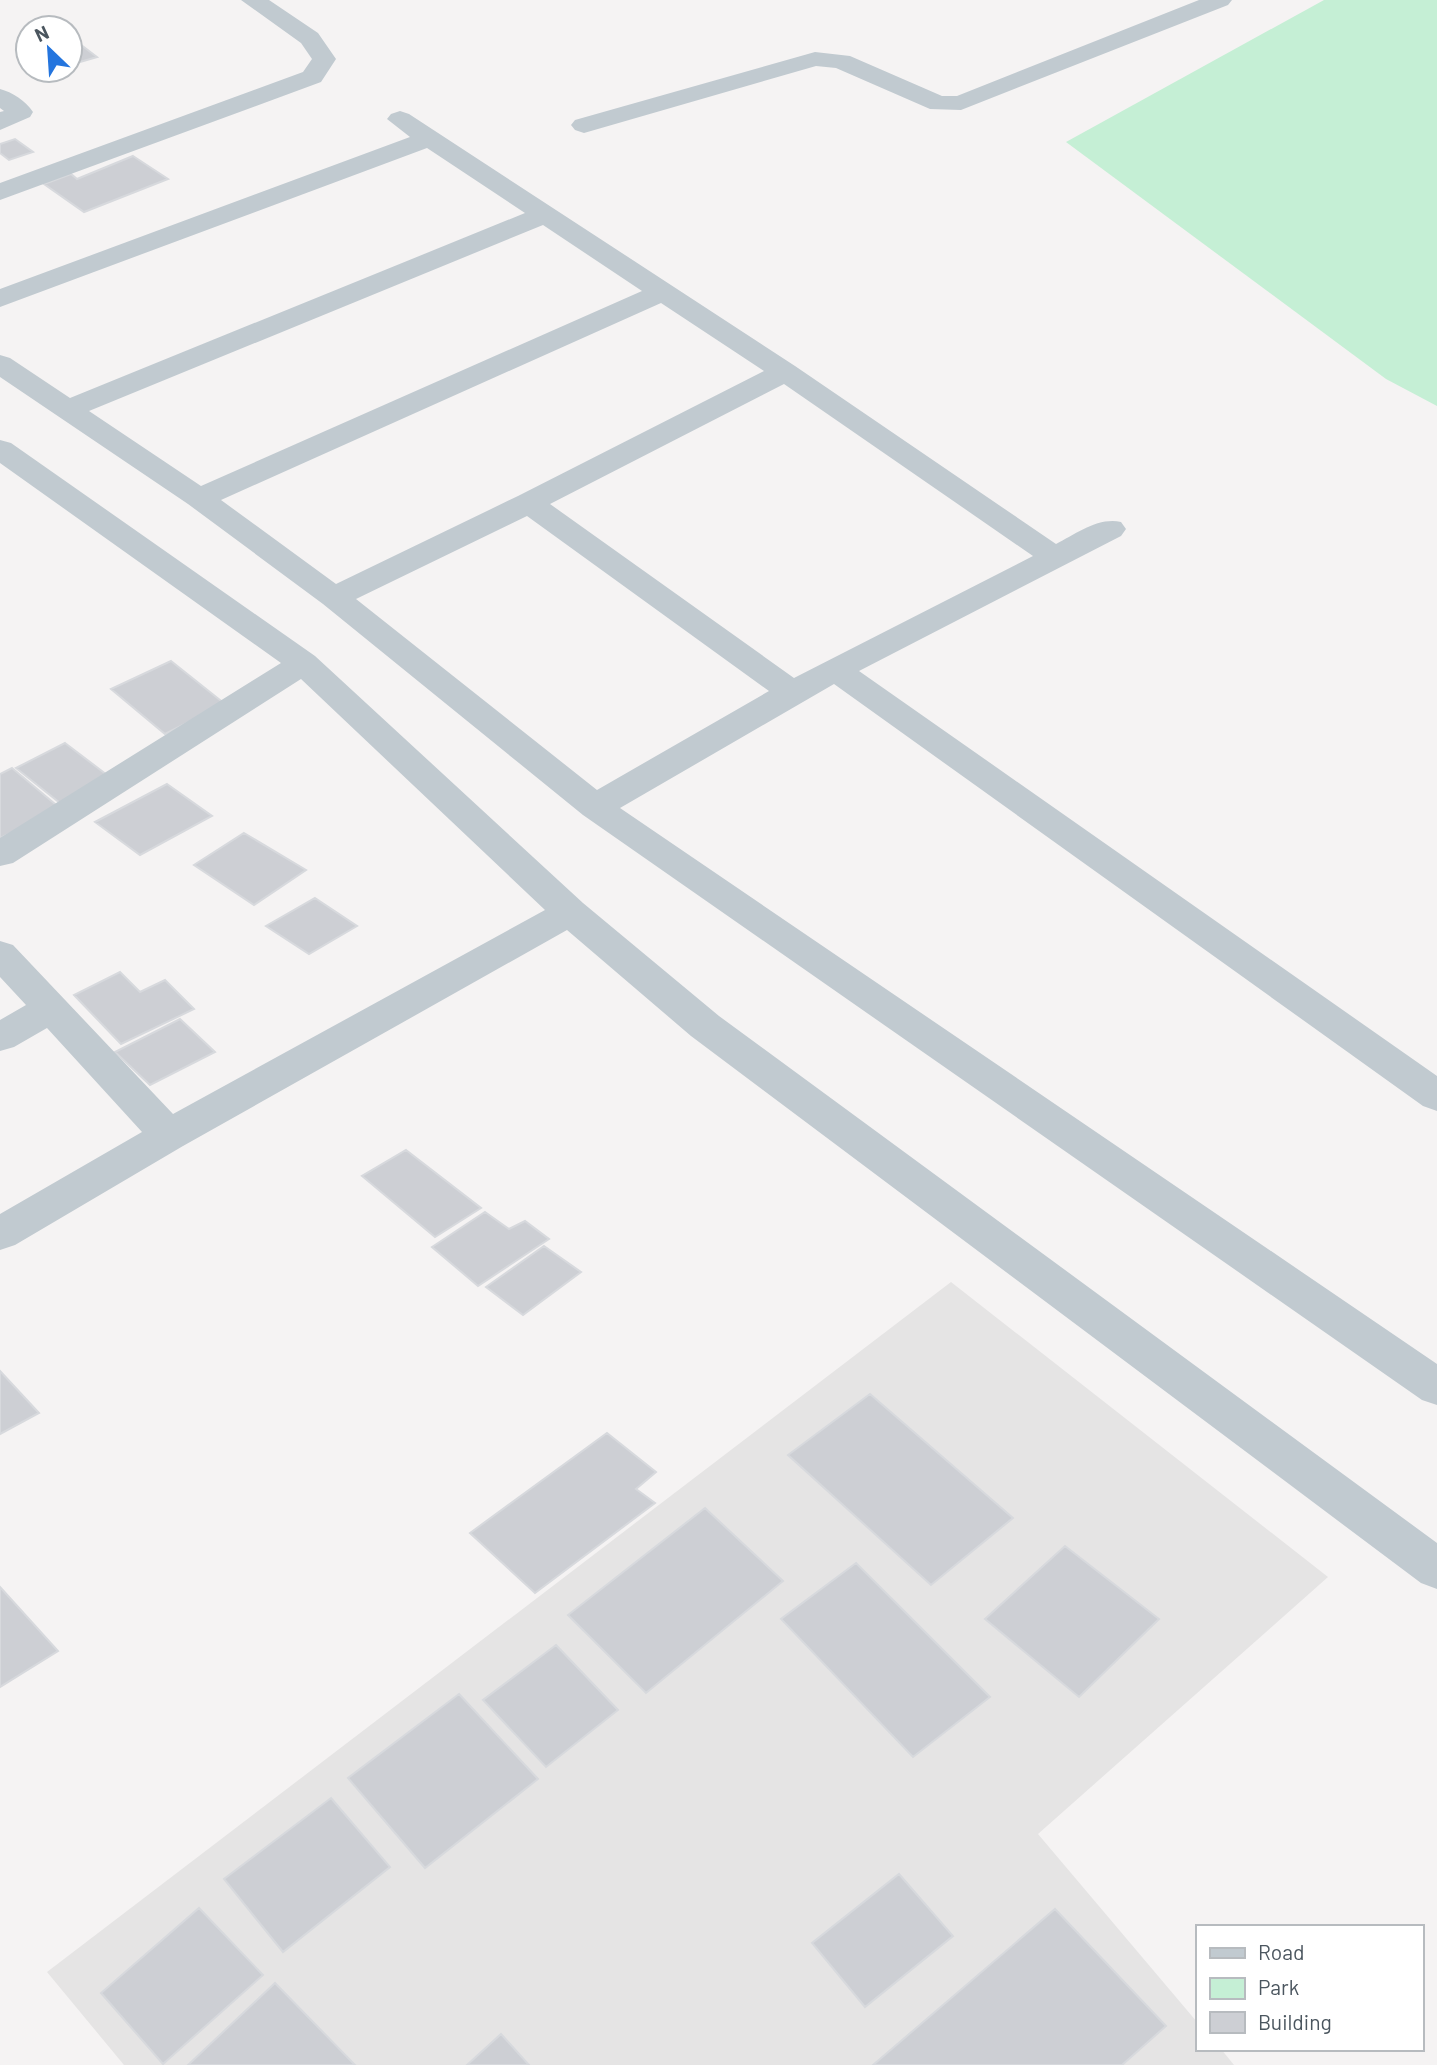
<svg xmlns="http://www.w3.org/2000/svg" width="1437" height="2065" font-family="Barlow,sans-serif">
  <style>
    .education { fill: #e5e4e4 }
    .green { fill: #c5efd5 }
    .building { fill: #cdcfd4; stroke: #d7d9dd; stroke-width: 2 }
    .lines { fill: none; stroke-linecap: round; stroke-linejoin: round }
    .minor { fill: #c1cad0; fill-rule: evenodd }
  </style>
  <rect width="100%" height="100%" fill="#f5f3f3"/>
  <path class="education" d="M 951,1282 L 1328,1577 L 1038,1834 L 1197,2022 L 1197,2049 L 1221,2049 L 1234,2065 L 124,2065 L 47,1972 Z"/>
  <path class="green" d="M 1324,0 L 1437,0 L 1437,406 L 1386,379 L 1066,142 Z"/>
  <path class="building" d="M 70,38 L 72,38 L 97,57 L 70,65 Z
    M 15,139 L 33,152 L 9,160 L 0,153 L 0,144 Z
    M 133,156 L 168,179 L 84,212 L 44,184 L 71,174 L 77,179 Z
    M 171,661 L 225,704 L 165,734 L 111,689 Z
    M 65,743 L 115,781 L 65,807 L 16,768 Z
    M 12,768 L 61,809 L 0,838 L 0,774 Z
    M 167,784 L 212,816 L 140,855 L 95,822 Z
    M 244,833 L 306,870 L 254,905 L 194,865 Z
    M 315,898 L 357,926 L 309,954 L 266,926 Z
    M 120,972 L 140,992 L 165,980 L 194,1009 L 121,1044 L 74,995 Z
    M 180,1019 L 215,1052 L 150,1085 L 115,1052 Z
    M 406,1150 L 481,1208 L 435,1237 L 362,1176 Z
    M 485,1212 L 509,1229 L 525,1221 L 549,1239 L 478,1286 L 432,1247 Z
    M 544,1246 L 581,1272 L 523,1315 L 486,1287 Z
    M 0,1371 L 39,1413 L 0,1434 Z
    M 870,1394 L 1013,1518 L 931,1585 L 788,1455 Z
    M 607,1433 L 656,1472 L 636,1489 L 655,1503 L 535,1593 L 470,1533 Z
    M 705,1508 L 783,1581 L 646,1693 L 568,1615 Z
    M 1065,1546 L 1159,1619 L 1079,1697 L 985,1619 Z
    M 856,1563 L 990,1697 L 913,1757 L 781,1619 Z
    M 0,1587 L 58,1651 L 0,1687 Z
    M 556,1645 L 618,1710 L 546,1767 L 483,1700 Z
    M 459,1694 L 538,1779 L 425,1868 L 348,1778 Z
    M 331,1798 L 390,1867 L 283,1952 L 224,1879 Z
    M 899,1874 L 953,1936 L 865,2007 L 812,1943 Z
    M 199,1908 L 263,1975 L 163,2064 L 101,1993 Z
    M 1055,1909 L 1166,2026 L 1122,2065 L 873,2065 Z
    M 275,1983 L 355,2065 L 188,2065 Z
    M 501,2034 L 529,2065 L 467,2065 Z"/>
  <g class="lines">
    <path class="minor" d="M 241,0 L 269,0 L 318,33 L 336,59 L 321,82 L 0,200 L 0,183 L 303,72 L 312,59 L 301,43 Z
      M 1199,0 L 1232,0 L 1228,5 L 961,110 L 930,109 L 836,68 L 816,66 L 584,133 L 575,130 L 571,125 L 575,120 L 815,52 L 850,56 L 942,96 L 957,96 Z
      M 0,89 C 12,92 26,101 33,112 L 30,117 L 0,130 L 0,112 L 4,111 L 0,108 Z
      M 400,111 L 409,114 L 795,366 L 1056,544 C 1076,534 1098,517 1121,522 L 1126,529 L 1121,536 L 859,671 L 1437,1076 L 1437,1111 L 1423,1106 L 834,684 L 620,808 L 1437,1364 L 1437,1405 L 1422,1400 L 583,815 L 323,604 L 188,504 L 0,377 L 0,355 L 10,358 L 70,398 L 525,213 L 427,148 L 0,307 L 0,289 L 410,137 L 387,119 L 391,114 ZM 543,225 L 642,291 L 201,486 L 89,411 ZM 661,303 L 764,371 L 518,496 L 336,584 L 221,500 ZM 784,384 L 1033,556 L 794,678 L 550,504 ZM 527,516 L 769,691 L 597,790 L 356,599 Z
      M 0,440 L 11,443 L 315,656 L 583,903 L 719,1016 L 1437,1543 L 1437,1589 L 1421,1583 L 691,1036 L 567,930 L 183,1146 L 15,1245 L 0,1250 L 0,1214 L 142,1132 L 47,1028 L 14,1047 L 0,1051 L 0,1020 L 26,1005 L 0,977 L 0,941 L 13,945 L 173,1114 L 545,910 L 301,679 L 13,863 L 0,866 L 0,838 L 281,663 L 0,463 Z"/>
  </g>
  <rect x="1196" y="1925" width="228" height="126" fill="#ffffff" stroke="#b7bbbf" stroke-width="2"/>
  <rect x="1210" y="1948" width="35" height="10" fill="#c1cad0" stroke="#b7bbbf" stroke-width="2"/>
  <text x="1258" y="1960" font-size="21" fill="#4b565f">Road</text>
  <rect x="1210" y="1978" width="35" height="21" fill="#c5efd5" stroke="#b7bbbf" stroke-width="2"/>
  <text x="1258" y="1995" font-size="21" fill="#4b565f">Park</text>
  <rect x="1210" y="2012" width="35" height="21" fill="#cdcfd4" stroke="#b7bbbf" stroke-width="2"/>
  <text x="1258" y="2030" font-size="21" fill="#4b565f">Building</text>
  <g transform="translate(49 49) rotate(335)"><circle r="33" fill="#ffffff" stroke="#b7bbbf" stroke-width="2"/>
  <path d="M0-5L12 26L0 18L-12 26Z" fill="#2475de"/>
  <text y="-10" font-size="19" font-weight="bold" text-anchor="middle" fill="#4b565f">N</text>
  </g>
</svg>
